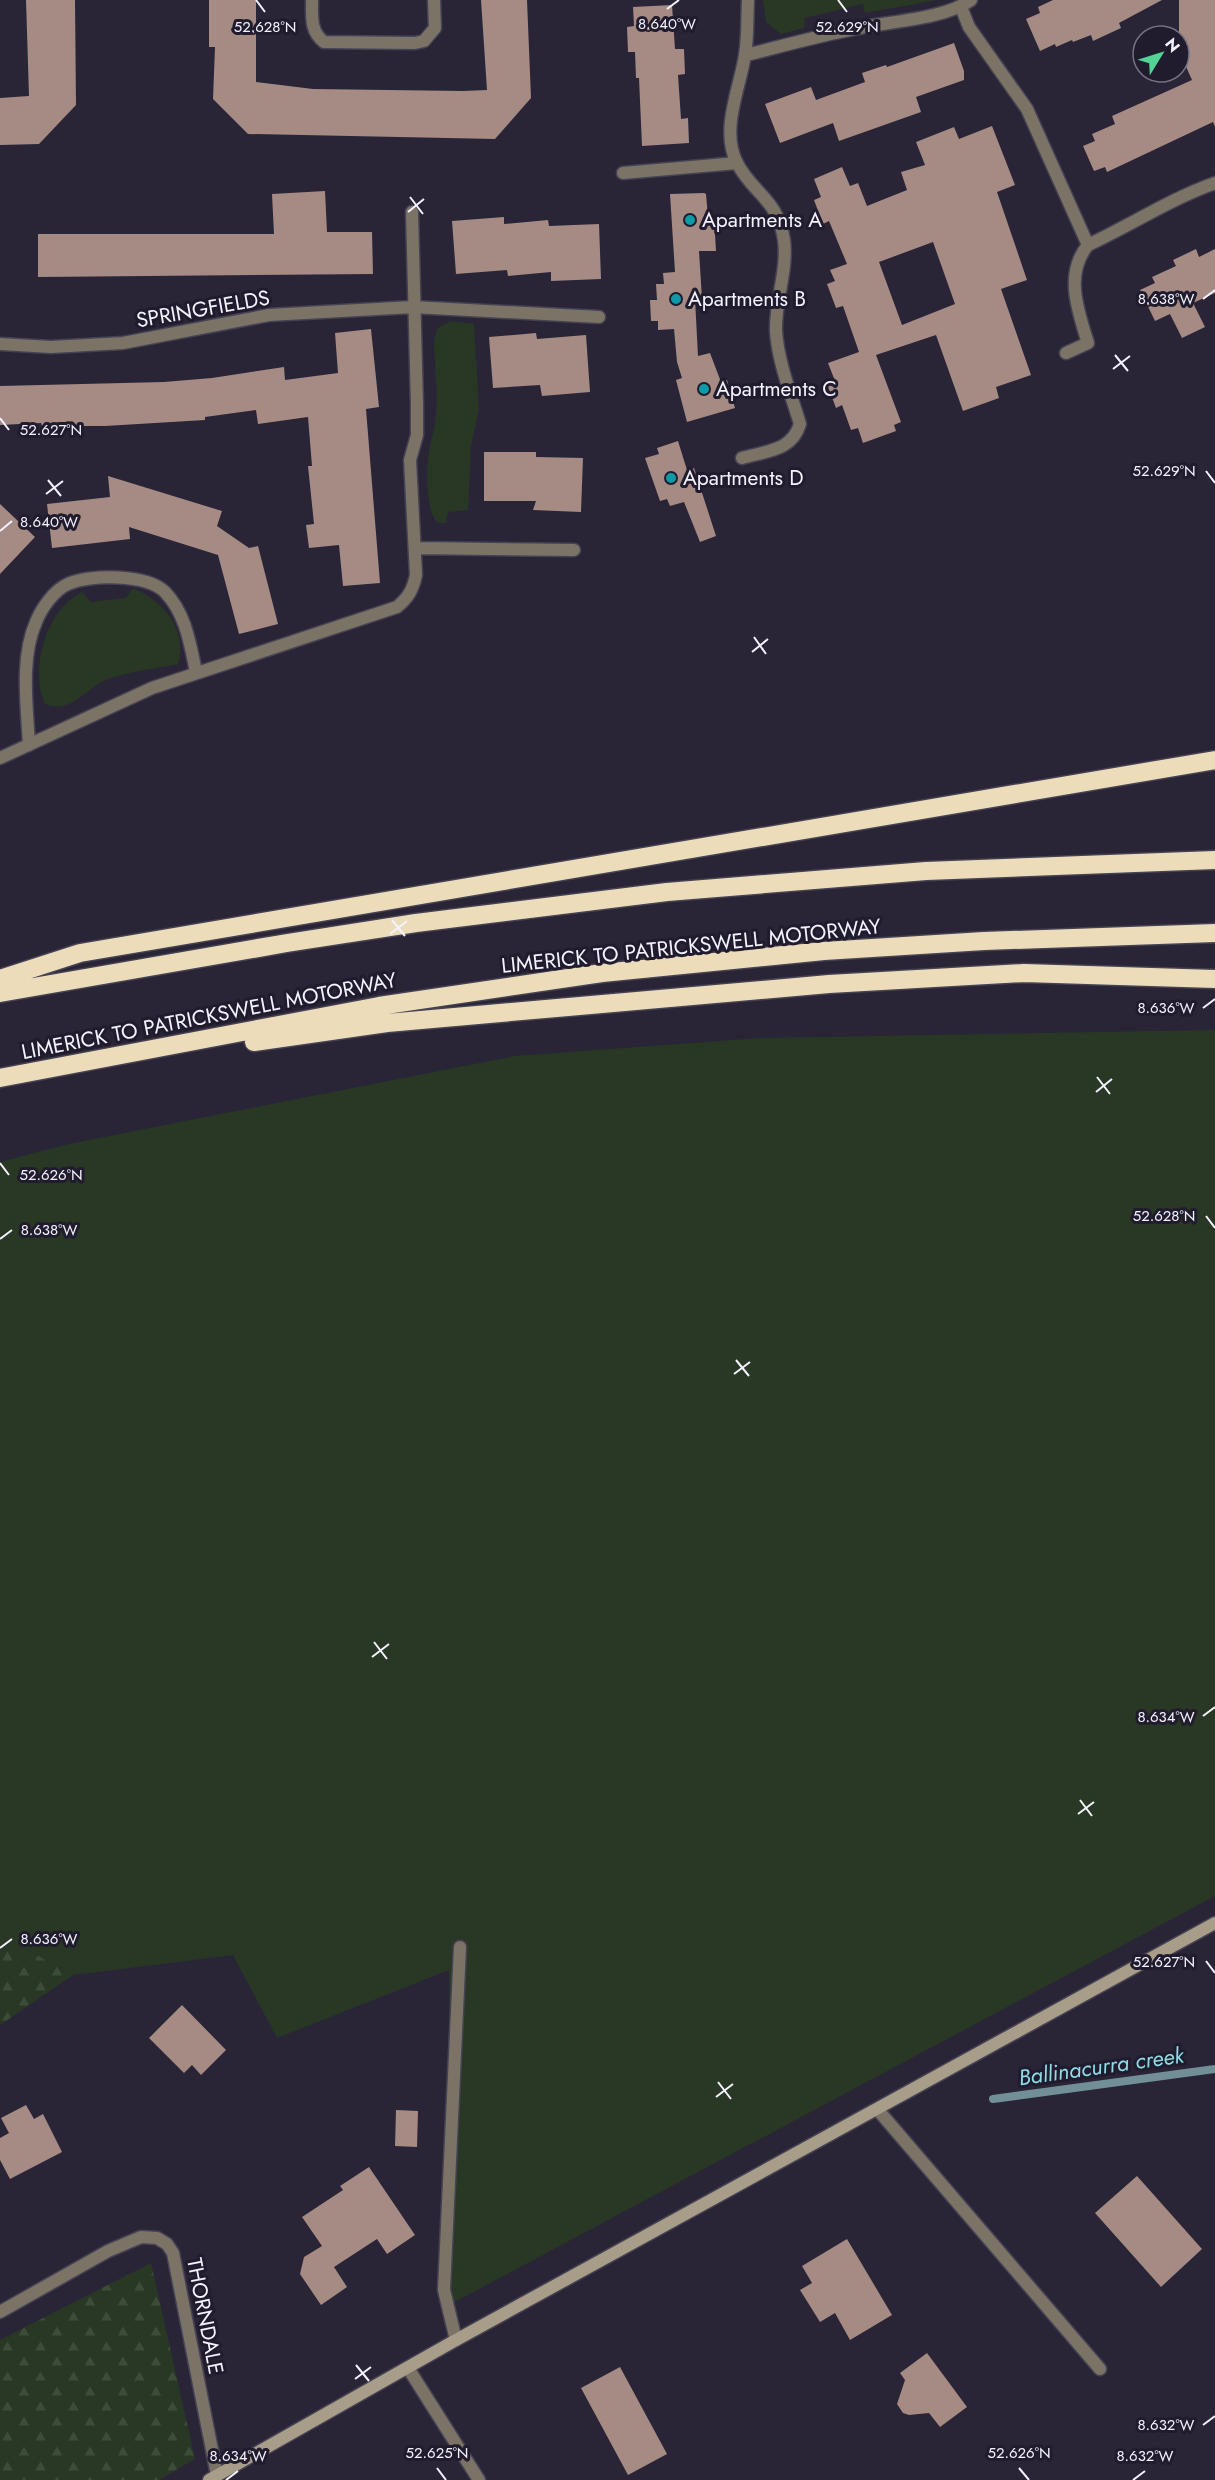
<svg xmlns="http://www.w3.org/2000/svg" width="1215" height="2480" font-family="Jost,sans-serif">
  <style>
    .green { fill: #283824 }
    .forest { fill: url(#forest-firs) }
    .lines { fill: none; stroke-linecap: round; stroke-linejoin: round }
    .stream { stroke: #728f97; stroke-width: 8 }
    .building { fill: #a58b84; fill-rule: evenodd }
    .lane-casing { stroke: #454253; stroke-width: 15 }
    .street-casing { stroke: #454253; stroke-width: 15 }
    .secondary-casing { stroke: #454253; stroke-width: 15 }
    .highway-casing { stroke: #454253; stroke-width: 21 }
    .lane { stroke: #7a7366; stroke-width: 12 }
    .street { stroke: #7a7366; stroke-width: 12 }
    .secondary { stroke: #a89d88; stroke-width: 12 }
    .highway { stroke: #eddcba; stroke-width: 18 }
    .ticks { fill: none; stroke: #f4f2fe; stroke-width: 2 }
    .culture-dot { fill: #0f9aa8; stroke: #201c2d; stroke-width: 2 }
    .labels { text-anchor: middle; dominant-baseline: central; stroke-width: 6; stroke-linejoin: round; paint-order: stroke }
    .poi-label { font-size: 21px; fill: #f4f2fe; stroke: #201c2d; text-anchor: start }
    .street-label { font-size: 21px; fill: #f4f2fe; stroke: #201c2d }
    .water-label { font-size: 22px; font-style: italic; fill: #8edce8; stroke: #201c2d }
    .ticks-label { font-size: 15px; text-anchor: middle; fill: #f4f2fe; stroke: #201c2d; stroke-width: 6; stroke-linejoin: round; paint-order: stroke }
  </style>
  <defs>
    <pattern id="forest-firs" width="22" height="20" patternUnits="userSpaceOnUse" patternTransform="scale(1.5)"><rect width="22" height="20" fill="#283824"/><path d="M5 1l3.5 6h-7zM16 11l3.5 6h-7z" fill="#3d4c3a"/></pattern>
  </defs>
  <rect width="100%" height="100%" fill="#292537"/>
  <path class="green" d="M 763,0 L 937,0 L 865,13 L 863,4 L 805,18 L 804,28 L 781,34 L 766,22 Z
    M 450,321 L 474,324 L 479,409 L 471,446 L 468,510 L 448,512 L 446,523 L 438,523 C 425,512 426,463 430,446 C 432,436 436,425 436,414 C 438,390 434,364 434,340 L 438,328 Z
    M 133,588 C 163,601 188,629 178,664 C 155,669 128,671 106,680 C 85,689 70,715 45,704 C 29,669 46,610 82,592 L 91,602 L 126,598 Z
    M 1215,1030 L 1215,1896 L 451,2304 L 449,1970 L 277,2038 L 233,1955 L 73,1975 L 0,1935 L 0,1162 L 69,1144 L 515,1056 L 761,1038 Z"/>
  <path class="forest" d="M 0,1935 L 73,1975 L 0,2025 Z
    M 151,2263 L 195,2459 L 159,2480 L 0,2480 L 0,2340 Z"/>
  <g class="lines">
    <path class="stream" d="M 993,2099 L 1215,2069"/>
  </g>
  <path class="building" d="M 26,0 L 75,0 L 76,105 L 39,144 L 0,145 L 0,98 L 29,96 Z
    M 209,0 L 256,0 L 256,82 L 313,89 L 463,91 L 487,90 L 481,0 L 527,0 L 531,98 L 495,139 L 248,134 L 213,99 L 215,47 L 209,47 Z
    M 1053,0 L 1162,0 L 1119,23 L 1121,28 L 1093,41 L 1091,35 L 1073,42 L 1072,40 L 1056,47 L 1055,44 L 1040,51 L 1026,19 L 1040,13 L 1038,7 Z
    M 1179,0 L 1215,0 L 1215,127 L 1213,122 L 1107,172 L 1105,167 L 1094,171 L 1083,146 L 1095,141 L 1092,134 L 1115,124 L 1112,116 L 1192,80 L 1179,51 Z
    M 672,5 L 675,49 L 684,49 L 685,74 L 678,75 L 681,119 L 688,118 L 689,143 L 642,146 L 639,78 L 636,78 L 635,52 L 628,52 L 627,27 L 634,26 L 633,7 Z
    M 954,43 L 964,71 L 964,80 L 916,97 L 921,112 L 839,141 L 833,123 L 780,143 L 765,104 L 811,87 L 816,100 L 865,82 L 862,73 L 886,65 L 887,67 Z
    M 992,126 L 1015,185 L 997,192 L 1027,280 L 1001,289 L 1031,375 L 996,387 L 999,398 L 963,411 L 936,335 L 876,355 L 901,422 L 894,425 L 896,431 L 863,443 L 858,428 L 851,430 L 842,405 L 836,408 L 827,384 L 835,381 L 828,363 L 859,352 L 843,306 L 836,308 L 827,284 L 835,281 L 830,270 L 847,264 L 829,221 L 823,224 L 814,200 L 821,197 L 814,179 L 842,167 L 850,186 L 858,183 L 867,206 L 907,190 L 901,172 L 925,165 L 916,142 L 954,127 L 959,139 ZM 933,242 L 955,304 L 902,325 L 879,262 Z
    M 325,191 L 327,232 L 372,232 L 373,274 L 38,277 L 38,234 L 274,234 L 272,194 Z
    M 704,193 L 706,194 L 708,217 L 714,217 L 716,251 L 699,251 L 702,299 L 695,299 L 698,356 L 710,353 L 721,382 L 727,380 L 735,408 L 687,422 L 676,380 L 682,378 L 677,362 L 674,329 L 658,330 L 658,321 L 651,321 L 650,300 L 657,300 L 656,284 L 664,284 L 663,273 L 675,272 L 670,194 Z
    M 504,217 L 504,224 L 548,220 L 549,226 L 599,224 L 601,279 L 551,281 L 551,272 L 508,276 L 507,270 L 456,274 L 452,221 Z
    M 1196,249 L 1199,257 L 1215,249 L 1215,293 L 1193,303 L 1205,327 L 1182,338 L 1170,314 L 1155,321 L 1140,290 L 1155,283 L 1152,277 L 1176,266 L 1173,260 Z
    M 371,329 L 379,407 L 366,409 L 380,583 L 343,586 L 339,545 L 309,548 L 306,525 L 314,524 L 308,466 L 312,466 L 308,417 L 258,424 L 256,410 L 205,417 L 205,420 L 105,426 L 42,426 L 41,423 L 0,425 L 0,386 L 164,382 L 212,378 L 284,367 L 285,380 L 338,373 L 335,333 Z
    M 536,333 L 537,339 L 586,335 L 590,392 L 542,396 L 540,385 L 493,388 L 489,337 Z
    M 678,441 L 687,470 L 694,468 L 716,536 L 700,542 L 684,502 L 670,506 L 667,499 L 660,501 L 645,458 L 659,454 L 657,448 Z
    M 484,452 L 536,452 L 536,457 L 583,458 L 581,512 L 533,510 L 536,501 L 484,501 Z
    M 108,476 L 222,511 L 217,526 L 249,548 L 258,546 L 278,624 L 239,634 L 218,555 L 129,527 L 130,539 L 52,548 L 47,504 L 110,497 Z
    M 0,504 L 35,537 L 0,574 Z
    M 182,2005 L 226,2050 L 201,2075 L 192,2065 L 184,2073 L 149,2038 Z
    M 26,2105 L 34,2119 L 43,2114 L 62,2152 L 10,2179 L 0,2160 L 0,2138 L 9,2133 L 1,2118 Z
    M 396,2110 L 418,2111 L 417,2147 L 395,2146 Z
    M 369,2167 L 415,2235 L 387,2254 L 377,2239 L 334,2267 L 347,2287 L 321,2305 L 300,2274 L 304,2257 L 322,2246 L 302,2217 L 343,2190 L 340,2186 Z
    M 1137,2176 L 1202,2249 L 1161,2287 L 1095,2213 Z
    M 847,2239 L 892,2315 L 850,2340 L 835,2313 L 820,2322 L 800,2290 L 812,2283 L 802,2266 Z
    M 927,2353 L 967,2407 L 940,2427 L 929,2413 L 909,2415 L 903,2413 L 897,2404 L 905,2380 L 900,2373 Z
    M 620,2367 L 667,2454 L 628,2475 L 581,2388 Z"/>
  <g class="lines">
    <g class="lane-casing">
      <path id="lane" d="M 623,173 L 737,163
        M 456,2340 L 444,2290 L 460,1947"/>
    </g>
    <g class="street-casing">
      <path id="street" d="M 312,0 C 312,17 310,31 324,42 L 415,43 L 424,41 L 435,28 L 434,0
        M 961,7 L 969,27 L 1027,109 L 1088,245 C 1064,274 1078,311 1088,343 L 1066,353
        M 746,55 C 782,46 818,36 854,29 C 889,21 942,20 971,0
        M 1088,245 C 1131,225 1170,199 1215,183
        M 0,344 L 51,347 L 123,343 L 269,315 L 413,307 L 599,317
        M 742,458 C 766,451 792,451 800,424 C 791,394 778,362 776,331 C 775,300 788,270 784,240 C 778,199 753,194 737,163 C 720,130 740,88 745,55 C 748,37 747,18 748,0
        M 416,548 L 574,550
        M 29,745 C 27,706 20,658 36,622 C 41,609 54,590 68,584 C 90,574 147,574 165,592 C 186,614 190,644 196,672
        M 0,758 L 152,688 L 397,607 C 409,597 413,589 416,575 L 410,460 L 417,435 L 417,404 L 412,212
        M 878,2110 L 1100,2369
        M 0,2312 L 108,2251 L 141,2237 L 157,2238 L 167,2244 L 173,2253 L 217,2475
        M 408,2368 L 479,2480"/>
    </g>
    <g class="secondary-casing">
      <path id="secondary" d="M 209,2480 L 456,2340 L 1215,1923"/>
    </g>
    <g class="highway-casing">
      <path id="highway" d="M 0,979 L 80,953 L 1215,760
        M 0,993 L 287,943 L 416,923 L 667,892 L 926,871 L 1215,860
        M 254,1042 L 387,1023 L 829,984 L 1024,973 L 1215,979
        M 0,1078 L 379,1006 L 602,973 L 824,951 L 984,941 L 1215,933"/>
    </g>
    <use href="#lane" class="lane"/>
    <use href="#street" class="street"/>
    <use href="#secondary" class="secondary"/>
    <use href="#highway" class="highway"/>
  </g>
  <path class="ticks" d="M 256,0 L 265,12M 838,0 L 847,12M 667,9 L 679,0M 410,197 L 423,214M 408,212 L 424,199M 1203,299 L 1215,290M 1115,355 L 1128,371M 1113,369 L 1130,356M 0,418 L 9,430M 1206,471 L 1215,483M 48,480 L 61,496M 46,494 L 63,481M 0,531 L 12,521M 754,637 L 766,654M 752,652 L 768,639M 392,920 L 405,936M 390,934 L 407,921M 1203,1008 L 1215,999M 1097,1077 L 1110,1094M 1096,1092 L 1112,1079M 0,1163 L 9,1175M 1206,1216 L 1215,1228M 0,1239 L 12,1230M 736,1360 L 749,1376M 734,1374 L 750,1362M 374,1642 L 387,1659M 372,1657 L 389,1644M 1203,1716 L 1215,1707M 1080,1800 L 1092,1816M 1078,1814 L 1094,1802M 0,1948 L 12,1939M 1206,1961 L 1215,1973M 718,2082 L 731,2099M 716,2097 L 733,2084M 356,2365 L 369,2381M 355,2379 L 371,2367M 1203,2425 L 1215,2416M 437,2468 L 446,2480M 1019,2468 L 1029,2480M 226,2480 L 238,2471M 1133,2480 L 1145,2471"/>
  <g class="culture-dot">
    <circle cx="690" cy="220" r="6"/>
    <circle cx="676" cy="299" r="6"/>
    <circle cx="704" cy="389" r="6"/>
    <circle cx="671" cy="478" r="6"/>
  </g>
  <g class="labels">
    <g class="poi-label">
      <text x="702" y="220">Apartments A</text>
      <text x="688" y="299">Apartments B</text>
      <text x="716" y="389">Apartments C</text>
      <text x="683" y="478">Apartments D</text>
    </g>
    <g class="street-label">
      <text transform="translate(203 309) rotate(-10)">SPRINGFIELDS</text>
      <text transform="translate(691 946) rotate(-6)">LIMERICK TO PATRICKSWELL MOTORWAY</text>
      <text transform="translate(209 1016) rotate(-11)">LIMERICK TO PATRICKSWELL MOTORWAY</text>
      <text transform="translate(205 2316) rotate(79)">THORNDALE</text>
    </g>
    <g class="water-label">
      <text transform="translate(1101 2066) rotate(-8)">Ballinacurra creek</text>
    </g>
  </g>
  <g class="ticks-label">
    <text x="667" y="29">8.640°W</text>
    <text x="847" y="32">52.629°N</text>
    <text x="265" y="32">52.628°N</text>
    <text x="1166" y="304">8.638°W</text>
    <text x="51" y="435">52.627°N</text>
    <text x="1164" y="476">52.629°N</text>
    <text x="49" y="527">8.640°W</text>
    <text x="1166" y="1013">8.636°W</text>
    <text x="51" y="1180">52.626°N</text>
    <text x="1164" y="1221">52.628°N</text>
    <text x="49" y="1235">8.638°W</text>
    <text x="1166" y="1722">8.634°W</text>
    <text x="49" y="1944">8.636°W</text>
    <text x="1164" y="1967">52.627°N</text>
    <text x="1166" y="2430">8.632°W</text>
    <text x="437" y="2458">52.625°N</text>
    <text x="1019" y="2458">52.626°N</text>
    <text x="238" y="2461">8.634°W</text>
    <text x="1145" y="2461">8.632°W</text>
  </g>
  <g transform="translate(1161 54) rotate(52)"><circle r="28" fill="#201c2d" stroke="#757281" stroke-width="1.5"/>
  <path d="M0-4.5L10 22L0 15L-10 22Z" fill="#53d396"/>
  <text y="-9" font-size="16" font-weight="bold" text-anchor="middle" fill="#f4f2fe">N</text>
  </g>
</svg>
